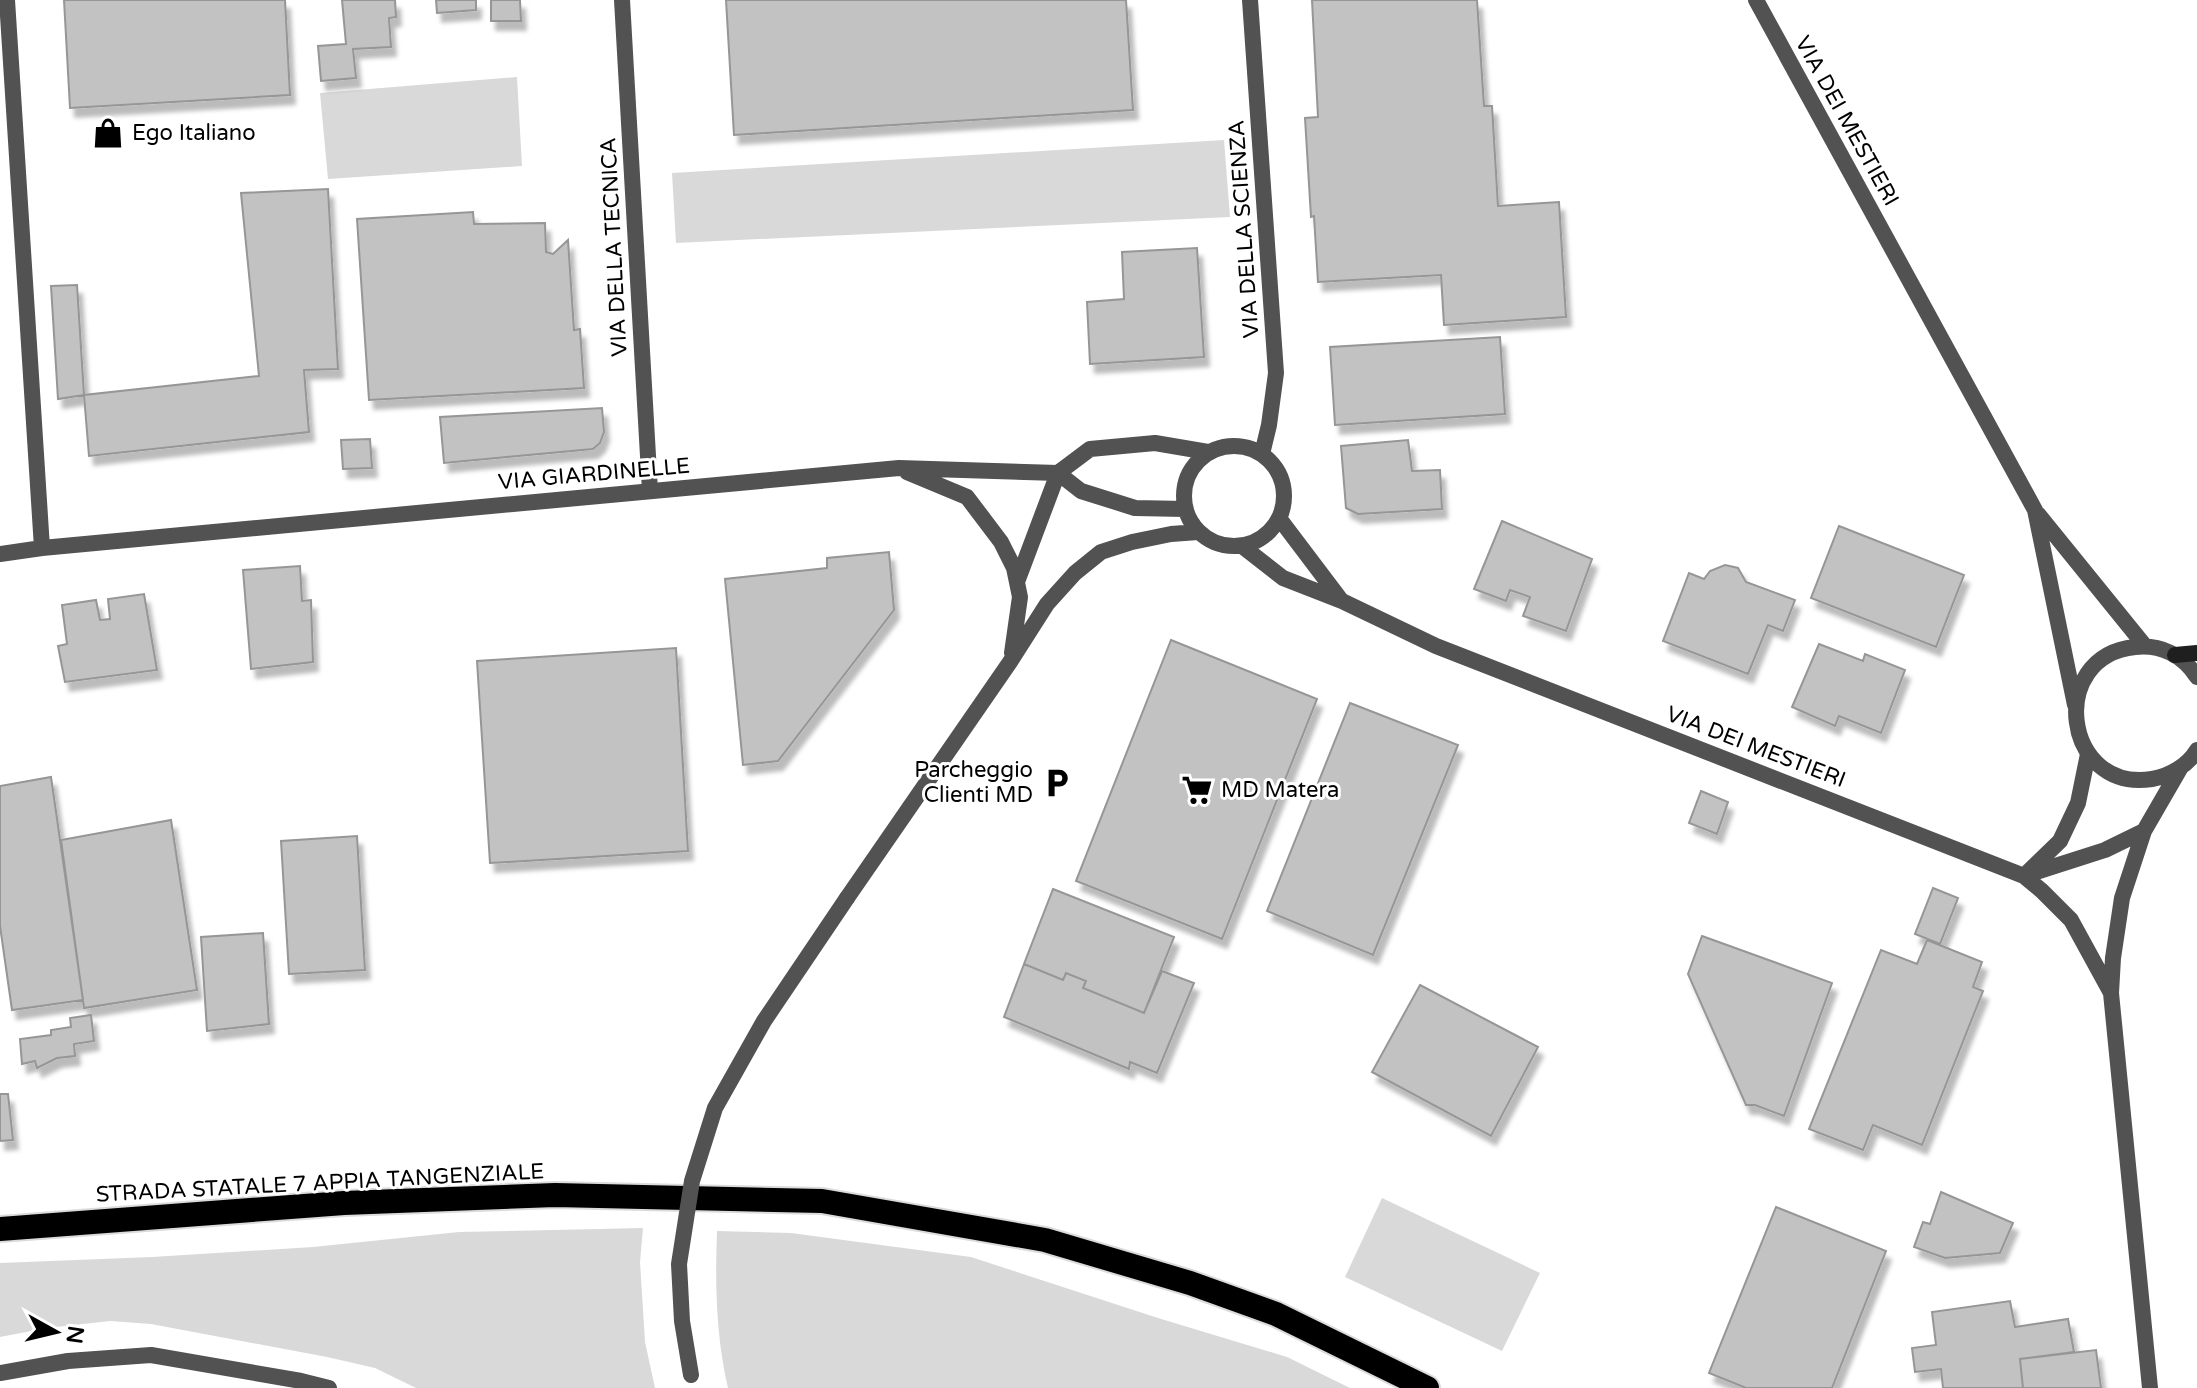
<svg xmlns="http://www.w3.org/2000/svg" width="2197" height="1388" font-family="'Varela Round',sans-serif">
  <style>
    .green { fill: #d9d9d9 }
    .building { fill: #c2c2c2; stroke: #969696; stroke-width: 2; filter: url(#shadow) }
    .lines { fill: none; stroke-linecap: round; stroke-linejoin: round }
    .highway-casing { stroke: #dbdbdb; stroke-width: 28 }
    .street { stroke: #525252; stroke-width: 16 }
    .secondary { stroke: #1f1f1f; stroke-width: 16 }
    .highway { stroke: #000; stroke-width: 24 }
    .street-bridge { stroke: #525252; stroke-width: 16 }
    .labels { text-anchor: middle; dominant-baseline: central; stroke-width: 6; stroke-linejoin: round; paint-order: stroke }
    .street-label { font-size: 22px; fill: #000; stroke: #fff }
    .poi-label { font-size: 22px; fill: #000; stroke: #fff; text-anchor: start }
  </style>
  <defs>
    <filter id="shadow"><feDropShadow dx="5" dy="9" stdDeviation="2" flood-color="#0004"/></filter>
  </defs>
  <rect width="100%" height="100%" fill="#fff"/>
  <path class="green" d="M 517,77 L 522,166 L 328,179 L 320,93 Z
    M 1224,140 L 1230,217 L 676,243 L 672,173 Z
    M 1382,1198 L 1540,1273 L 1502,1351 L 1345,1277 Z
    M 643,1228 L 640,1262 L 645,1342 L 655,1388 L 416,1388 L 375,1368 L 327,1357 L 151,1324 L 110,1321 L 47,1328 L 0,1337 L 0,1263 L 152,1257 L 313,1247 L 459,1232 Z
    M 717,1231 L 791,1233 L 971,1257 L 1158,1318 L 1287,1357 L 1350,1388 L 728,1388 C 716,1337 715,1283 717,1231 Z"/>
  <path class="building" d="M 64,0 L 285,0 L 290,95 L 70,108 Z
    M 342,0 L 395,0 L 396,17 L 389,18 L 391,47 L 353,49 L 356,78 L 321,81 L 318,46 L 346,44 Z
    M 436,0 L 476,0 L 476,10 L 437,13 Z
    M 491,0 L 520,0 L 521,21 L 491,21 Z
    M 726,0 L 1126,0 L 1133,110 L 734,135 Z
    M 1312,0 L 1477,0 L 1484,106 L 1492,106 L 1498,206 L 1559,202 L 1566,317 L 1444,325 L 1441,275 L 1318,282 L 1314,216 L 1311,217 L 1305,118 L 1318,117 Z
    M 328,189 L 338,369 L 304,370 L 309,432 L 89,456 L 84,395 L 259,376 L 241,193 Z
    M 473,212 L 474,224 L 545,223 L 546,252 L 553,254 L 568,240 L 574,330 L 580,329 L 584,388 L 369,400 L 357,219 Z
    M 1197,248 L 1204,357 L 1090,364 L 1087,302 L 1124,299 L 1122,252 Z
    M 77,285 L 84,395 L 58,399 L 51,286 Z
    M 1500,337 L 1505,414 L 1335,425 L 1330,347 Z
    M 602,408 L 604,432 L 600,443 L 593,449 L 444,463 L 440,417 Z
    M 370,439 L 372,468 L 343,469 L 341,440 Z
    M 1408,440 L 1412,471 L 1440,470 L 1442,509 L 1358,514 L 1346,508 L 1341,446 Z
    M 1502,521 L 1592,559 L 1566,631 L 1523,616 L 1530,597 L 1510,590 L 1506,601 L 1474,589 Z
    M 1839,526 L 1964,575 L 1936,647 L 1811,598 Z
    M 889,552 L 894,610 L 778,761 L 743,765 L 725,579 L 827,568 L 827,558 Z
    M 1725,565 L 1738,568 L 1746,582 L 1795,600 L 1783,631 L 1768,625 L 1748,674 L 1663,641 L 1689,573 L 1704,579 L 1710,571 Z
    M 300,566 L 302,601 L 311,600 L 313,662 L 251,669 L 243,570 Z
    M 144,594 L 157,670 L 65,682 L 58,646 L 67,644 L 62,605 L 96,600 L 100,620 L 110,619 L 108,599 Z
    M 1171,640 L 1317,699 L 1222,939 L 1076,881 Z
    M 1819,644 L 1863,661 L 1865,654 L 1905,670 L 1881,733 L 1839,716 L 1835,726 L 1792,707 Z
    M 676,648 L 688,851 L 490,863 L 477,661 Z
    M 1350,703 L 1458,745 L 1373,955 L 1267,911 Z
    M 51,777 L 83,1000 L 12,1010 L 0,926 L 0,786 Z
    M 1701,791 L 1728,802 L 1717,834 L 1689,823 Z
    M 171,820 L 197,990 L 84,1008 L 61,840 Z
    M 357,836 L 365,970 L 289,974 L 281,841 Z
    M 1933,888 L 1958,898 L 1940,944 L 1915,934 Z
    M 1053,889 L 1174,937 L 1144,1013 L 1083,988 L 1086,981 L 1066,973 L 1063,980 L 1024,964 Z
    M 263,933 L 269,1024 L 207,1031 L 201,937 Z
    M 1702,936 L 1832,983 L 1784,1116 L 1755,1105 L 1746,1105 L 1688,974 Z
    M 1927,940 L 1982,962 L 1973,987 L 1983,991 L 1922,1145 L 1873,1125 L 1863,1150 L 1809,1129 L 1881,950 L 1917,964 Z
    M 1024,964 L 1063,980 L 1066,973 L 1086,981 L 1083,988 L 1144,1013 L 1162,971 L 1194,983 L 1157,1073 L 1130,1062 L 1129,1069 L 1004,1017 Z
    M 1420,985 L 1538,1047 L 1491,1136 L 1372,1072 Z
    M 91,1015 L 94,1041 L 74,1044 L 75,1056 L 57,1058 L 37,1068 L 35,1061 L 22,1064 L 20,1039 L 51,1035 L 51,1030 L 71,1027 L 70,1018 Z
    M 0,1094 L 8,1094 L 13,1140 L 0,1141 Z
    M 1941,1192 L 2013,1223 L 2000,1253 L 1945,1258 L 1914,1247 L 1923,1222 L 1930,1224 Z
    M 1776,1207 L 1886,1251 L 1832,1388 L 1746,1388 L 1709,1373 Z
    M 2010,1301 L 2015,1327 L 2068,1319 L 2074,1352 L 2020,1359 L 2023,1388 L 1943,1388 L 1941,1369 L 1915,1372 L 1912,1348 L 1936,1345 L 1932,1312 Z
    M 2096,1350 L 2101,1388 L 2023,1388 L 2020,1359 Z"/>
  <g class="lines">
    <g class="highway-casing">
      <path id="highway" d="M 0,1229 L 344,1203 L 555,1195 L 822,1201 L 1045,1240 L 1190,1283 L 1276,1314 L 1427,1388"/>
    </g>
    <path class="street" d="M 7,0 L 42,548
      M 622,0 L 650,491
      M 1250,0 L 1276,373 L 1269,425 L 1262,454
      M 1756,0 L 2035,510 L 2075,705
      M1184 496a50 50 0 1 1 100 0a50 50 0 1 1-100 0Z
      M 907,472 L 967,497 L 1001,542 L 1014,568 L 1020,597 L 1012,653
      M 2038,514 L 2145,646
      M 1279,518 L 1341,600
      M 1242,546 L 1283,578 L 1342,601 L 1436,646 L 2024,876 L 2042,891 L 2071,920 L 2111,993
      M 0,554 L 42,548 L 899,468 L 1058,473 L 1081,491 L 1135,508 L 1185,509
      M 1017,582 L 1058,473 L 1090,449 L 1155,443 L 1208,452
      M 2197,677 C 2183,655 2160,644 2135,647 C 2046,656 2063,793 2152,779 C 2170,776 2188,765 2197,750
      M 2144,831 L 2122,898 L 2113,958 L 2111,993 L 2150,1388
      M 2028,872 L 2060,841 L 2078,803 L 2088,754
      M 2024,876 L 2105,850 L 2144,831 L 2181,767
      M 847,898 L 1010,662 L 1047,604 L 1075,573 L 1101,552 L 1132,542 L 1171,534 L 1198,532
      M 0,1373 L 68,1361 L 151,1355 L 301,1381 L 329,1388"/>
    <path class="secondary" d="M 2175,655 L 2197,653"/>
    <use href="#highway" class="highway"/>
    <path class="street-bridge" d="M 691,1375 L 682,1321 L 679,1264 L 692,1181 L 715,1108 L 764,1021 L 847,898"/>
  </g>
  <defs>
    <g id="shop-bare" transform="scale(2.4)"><path d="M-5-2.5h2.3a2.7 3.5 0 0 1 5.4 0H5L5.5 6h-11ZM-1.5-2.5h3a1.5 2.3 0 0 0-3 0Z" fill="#000" stroke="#fff" stroke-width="2.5" paint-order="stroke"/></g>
    <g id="parking-bare" transform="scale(2.4)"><path d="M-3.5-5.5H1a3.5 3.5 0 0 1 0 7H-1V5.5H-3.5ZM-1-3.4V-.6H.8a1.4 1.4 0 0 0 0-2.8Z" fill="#000" stroke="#fff" stroke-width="2.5" paint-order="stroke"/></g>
    <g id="supermarket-bare" transform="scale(2.4)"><path d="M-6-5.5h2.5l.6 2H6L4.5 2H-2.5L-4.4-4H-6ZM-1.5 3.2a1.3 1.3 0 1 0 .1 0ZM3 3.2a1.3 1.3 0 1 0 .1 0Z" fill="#000" stroke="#fff" stroke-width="2.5" paint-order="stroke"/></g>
  </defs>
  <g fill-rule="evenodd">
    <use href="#shop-bare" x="108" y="133"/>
    <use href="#parking-bare" x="1057" y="783"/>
    <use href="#supermarket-bare" x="1197" y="790"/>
  </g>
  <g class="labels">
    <g class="street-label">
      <text transform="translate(1847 121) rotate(61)">VIA DEI MESTIERI</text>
      <text transform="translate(1244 229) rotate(-94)">VIA DELLA SCIENZA</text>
      <text transform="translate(614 247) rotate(-93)">VIA DELLA TECNICA</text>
      <text transform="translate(594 474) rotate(-5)">VIA GIARDINELLE</text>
      <text transform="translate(1756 747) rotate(21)">VIA DEI MESTIERI</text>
      <text transform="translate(320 1183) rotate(-3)">STRADA STATALE 7 APPIA TANGENZIALE</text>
    </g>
    <g class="poi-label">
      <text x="132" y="133">Ego Italiano</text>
      <text x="1033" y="770" text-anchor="end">Parcheggio<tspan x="1033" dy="25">Clienti MD</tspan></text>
      <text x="1221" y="790">MD Matera</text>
    </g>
  </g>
  <g transform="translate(56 1332) rotate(98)" stroke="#ffffff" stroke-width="6" paint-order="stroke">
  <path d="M0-6L14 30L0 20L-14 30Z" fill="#000000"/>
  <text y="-12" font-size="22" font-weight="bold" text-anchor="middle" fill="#000000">N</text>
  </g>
</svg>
